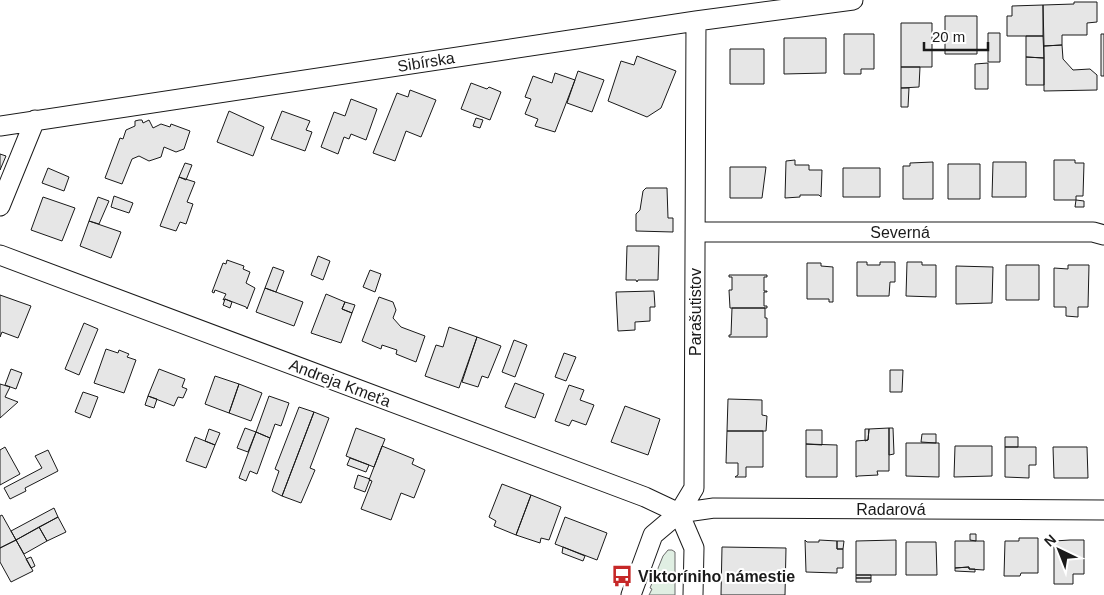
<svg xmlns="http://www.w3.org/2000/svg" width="1104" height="595" font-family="Helvetica,sans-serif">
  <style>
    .green { fill: #e0efe3; stroke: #6a6a6a }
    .building { fill: #e6e6e6; stroke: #1a1a1a }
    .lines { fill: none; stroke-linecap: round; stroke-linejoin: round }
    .street-casing { stroke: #1a1a1a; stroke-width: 21 }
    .street { stroke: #fff; stroke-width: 19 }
    .labels { text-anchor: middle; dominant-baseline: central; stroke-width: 4; stroke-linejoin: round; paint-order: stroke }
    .street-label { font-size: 16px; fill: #1a1a1a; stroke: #fff }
    .poi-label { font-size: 16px; font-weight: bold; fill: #1a1a1a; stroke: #fff; text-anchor: start }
  </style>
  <rect width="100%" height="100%" fill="#fff"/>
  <path class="green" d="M 668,550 L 672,550 L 675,552 L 675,595 L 649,595 L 652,589 L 650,588 L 663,556 Z"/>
  <path class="building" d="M 1074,2 L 1097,2 L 1097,22 L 1087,23 L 1087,35 L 1062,35 L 1062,45 L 1044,46 L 1043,5 L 1074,4 Z
    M 1043,5 L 1043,36 L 1007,36 L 1007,16 L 1012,16 L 1012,6 Z
    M 945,16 L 977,16 L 977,54 L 945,54 Z
    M 901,23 L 932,23 L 932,67 L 901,67 Z
    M 988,33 L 1000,33 L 1000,62 L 988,62 Z
    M 844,34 L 874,34 L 874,69 L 861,69 L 861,74 L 844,74 Z
    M 1101,34 L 1104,34 L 1104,76 L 1101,76 Z
    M 1026,36 L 1043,36 L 1044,58 L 1026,57 Z
    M 784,38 L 826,38 L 826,73 L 784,74 Z
    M 1062,45 L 1063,59 L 1073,70 L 1090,69 L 1097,75 L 1097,90 L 1044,91 L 1044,46 Z
    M 730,49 L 764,49 L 764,84 L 730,84 Z
    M 637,56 L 676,71 L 661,108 L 647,117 L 608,101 L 621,61 L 634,65 Z
    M 1026,57 L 1044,58 L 1044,85 L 1026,85 Z
    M 988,63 L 988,89 L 975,89 L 975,64 Z
    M 901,67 L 920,67 L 919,87 L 901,88 Z
    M 578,71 L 604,80 L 592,112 L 567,103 Z
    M 555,73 L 575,80 L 555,132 L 535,126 L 538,119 L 525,114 L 531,99 L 525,97 L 533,76 L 552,83 Z
    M 471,83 L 487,89 L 489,87 L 501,92 L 490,120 L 461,109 Z
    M 901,88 L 909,88 L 908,107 L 901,107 Z
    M 410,90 L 436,100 L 421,137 L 406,131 L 395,161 L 373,153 L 397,93 L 408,97 Z
    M 351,99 L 377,109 L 366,140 L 351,134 L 349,139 L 344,137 L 338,154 L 321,147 L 334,112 L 345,116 Z
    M 229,111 L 264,127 L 253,156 L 217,142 Z
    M 282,111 L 310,121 L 306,130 L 312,132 L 305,151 L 271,139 Z
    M 476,118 L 483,120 L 480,128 L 473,126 Z
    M 139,120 L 142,120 L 143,123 L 149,120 L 153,128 L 161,124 L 170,127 L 171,124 L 190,131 L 184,149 L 176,152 L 164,147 L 161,157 L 149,161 L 139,156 L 132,159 L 122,184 L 105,178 L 120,138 L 123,139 L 126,130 L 135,126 L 135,121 Z
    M 0,154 L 6,156 L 0,170 Z
    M 795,160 L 795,165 L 809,165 L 809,170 L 822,170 L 821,197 L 819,195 L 800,195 L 800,197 L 785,198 L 786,161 Z
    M 1054,160 L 1075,160 L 1075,163 L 1084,163 L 1083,196 L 1076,196 L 1076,200 L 1054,200 Z
    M 933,162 L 933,199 L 903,199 L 903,166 L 910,166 L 910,163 Z
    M 993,162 L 1026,162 L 1026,197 L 992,197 Z
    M 185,163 L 192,165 L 186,180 L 179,177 Z
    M 948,164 L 980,164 L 980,199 L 948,199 Z
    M 730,167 L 766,167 L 762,198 L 730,198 Z
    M 48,168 L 69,177 L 64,191 L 42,183 Z
    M 843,168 L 880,168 L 880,197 L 843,197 Z
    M 179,177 L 195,182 L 187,202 L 193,204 L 186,224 L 180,222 L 176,231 L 160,226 Z
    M 646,188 L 667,188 L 668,218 L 673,218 L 673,232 L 636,231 L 636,214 L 640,210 L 643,191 Z
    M 114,196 L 133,203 L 129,213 L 111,207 Z
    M 43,197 L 75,208 L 62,241 L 31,230 Z
    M 98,197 L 109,201 L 99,224 L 89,221 Z
    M 1076,200 L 1084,201 L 1084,207 L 1075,207 Z
    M 89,221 L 121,232 L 111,258 L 80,246 Z
    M 627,246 L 659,246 L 658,280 L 638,280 L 637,282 L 636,280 L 626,280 Z
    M 318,256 L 330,261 L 323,280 L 311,275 Z
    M 227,260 L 244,266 L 243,269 L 250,272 L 246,283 L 255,288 L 247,309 L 246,307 L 225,299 L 223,300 L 226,294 L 215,290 L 214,293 L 212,292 L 223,263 L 226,264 Z
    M 857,262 L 867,262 L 867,265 L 880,265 L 880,262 L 895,262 L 895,282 L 890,282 L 889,296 L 857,296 Z
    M 907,262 L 922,262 L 922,265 L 936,265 L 936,297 L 906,296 Z
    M 807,263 L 821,263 L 821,266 L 833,267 L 833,302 L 829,302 L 829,299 L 807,299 Z
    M 1006,265 L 1039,265 L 1039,300 L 1006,300 Z
    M 1068,265 L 1089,265 L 1088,307 L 1078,307 L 1078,317 L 1066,316 L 1066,307 L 1054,307 L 1054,268 L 1068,269 Z
    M 956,266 L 993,267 L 992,303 L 956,304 Z
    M 273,267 L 284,271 L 276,292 L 265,288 Z
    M 370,270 L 381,274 L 375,292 L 363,287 Z
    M 729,275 L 767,275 L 767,277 L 764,277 L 764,291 L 767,291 L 767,292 L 764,292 L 764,306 L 767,306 L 767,308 L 730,308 L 729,290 L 732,290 L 732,277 L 729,277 Z
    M 265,288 L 303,302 L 294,326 L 256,312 Z
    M 654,291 L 655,307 L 650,307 L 650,321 L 635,322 L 635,330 L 618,331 L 616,292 Z
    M 326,294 L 345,302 L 342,309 L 352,313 L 341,343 L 311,333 Z
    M 0,295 L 31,306 L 18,338 L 2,332 L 0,337 Z
    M 379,297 L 393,302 L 396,310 L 393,318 L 401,327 L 425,336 L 416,362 L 396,354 L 397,350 L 382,345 L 381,349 L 362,341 Z
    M 225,299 L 232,302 L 230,308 L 223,305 Z
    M 345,302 L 355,305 L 352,313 L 342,309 Z
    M 732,308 L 765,308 L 765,318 L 767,318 L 767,337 L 729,337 L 729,335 L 731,335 Z
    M 84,323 L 98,329 L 79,375 L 65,369 Z
    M 449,327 L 477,337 L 459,388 L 425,376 L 436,345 L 443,347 Z
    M 477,337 L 501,346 L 488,378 L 482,376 L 478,387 L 462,382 Z
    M 514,340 L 527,345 L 515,377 L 502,372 Z
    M 106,349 L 118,353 L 119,350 L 129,354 L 127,357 L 136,360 L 124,393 L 94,383 Z
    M 564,353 L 576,357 L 566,381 L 555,377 Z
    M 11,369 L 22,373 L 16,389 L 5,385 Z
    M 159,369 L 185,379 L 182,387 L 187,389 L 183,398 L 178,397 L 174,406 L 148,396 Z
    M 890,370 L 903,370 L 902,392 L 890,392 Z
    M 215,376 L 239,384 L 229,413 L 205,404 Z
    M 515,383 L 544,394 L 535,418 L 505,407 Z
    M 0,384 L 10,387 L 5,397 L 18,402 L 0,418 Z
    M 239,384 L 262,393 L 251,421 L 229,413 Z
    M 569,385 L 584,390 L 580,400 L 594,405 L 586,425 L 572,420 L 569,426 L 555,421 Z
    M 83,392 L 98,397 L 90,418 L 75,412 Z
    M 148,396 L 157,399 L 154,408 L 145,405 Z
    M 269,396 L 289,403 L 281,426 L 275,424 L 270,438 L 256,432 Z
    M 728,399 L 762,400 L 762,415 L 767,416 L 766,431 L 727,431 Z
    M 625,406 L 660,419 L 648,455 L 611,442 Z
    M 299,407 L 314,412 L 282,496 L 272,491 L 279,471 L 275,469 Z
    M 314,412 L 329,418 L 310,468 L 315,470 L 301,503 L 282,496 Z
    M 245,428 L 256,432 L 248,452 L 237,448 Z
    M 356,428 L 385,439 L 374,467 L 346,456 Z
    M 889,428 L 893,428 L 894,454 L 889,455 Z
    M 889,428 L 889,471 L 877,471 L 878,475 L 858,476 L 856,477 L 856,441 L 868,440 L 869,429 Z
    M 209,429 L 220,433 L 215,445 L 205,441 Z
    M 865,429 L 869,429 L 868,440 L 865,441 Z
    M 806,430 L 822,430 L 822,445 L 806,444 Z
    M 727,431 L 763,431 L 763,467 L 746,467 L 746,477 L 735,477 L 738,475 L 738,463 L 726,463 Z
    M 256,432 L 270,438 L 257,474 L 250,471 L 246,481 L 239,478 Z
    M 922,434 L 936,434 L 936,443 L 921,442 Z
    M 195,437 L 215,445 L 206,468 L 186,461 Z
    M 1005,437 L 1018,437 L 1018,447 L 1005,447 Z
    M 906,443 L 939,443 L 939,477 L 906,476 Z
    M 806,444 L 837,445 L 837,477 L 806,477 Z
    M 382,446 L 414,459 L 412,464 L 425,470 L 414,498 L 401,493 L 391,520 L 361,509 L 372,481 L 369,480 Z
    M 955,446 L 992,446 L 992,476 L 954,477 Z
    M 5,447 L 20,474 L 0,485 L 0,450 Z
    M 1005,447 L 1036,447 L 1036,465 L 1029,465 L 1029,478 L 1005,477 Z
    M 1053,447 L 1087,447 L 1088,478 L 1054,478 Z
    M 48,450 L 58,471 L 25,488 L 26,491 L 10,499 L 4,488 L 42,468 L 35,456 Z
    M 350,458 L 369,465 L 366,472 L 347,465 Z
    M 358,475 L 370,479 L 365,492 L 354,488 Z
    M 502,484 L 531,495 L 516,535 L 494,526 L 496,521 L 489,517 Z
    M 531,495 L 561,507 L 549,540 L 541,538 L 540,543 L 516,535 Z
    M 54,508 L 58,517 L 16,540 L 11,531 Z
    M 2,515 L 16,540 L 0,548 L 0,516 Z
    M 58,517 L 66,532 L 47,541 L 39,527 Z
    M 565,517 L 607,533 L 597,560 L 555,544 Z
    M 39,527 L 47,541 L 24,554 L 16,540 Z
    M 970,534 L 976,534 L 976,541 L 970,540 Z
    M 1019,538 L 1038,538 L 1038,573 L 1021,573 L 1020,576 L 1004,576 L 1005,541 L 1019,541 Z
    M 16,540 L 33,571 L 11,582 L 0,562 L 0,548 Z
    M 805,540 L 807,542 L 819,542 L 819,540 L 837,541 L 837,549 L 843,549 L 843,568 L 837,568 L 837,573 L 806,572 Z
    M 896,540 L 896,575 L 856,575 L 856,541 Z
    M 1070,540 L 1084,540 L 1084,574 L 1073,574 L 1073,584 L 1054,584 L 1054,541 Z
    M 837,541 L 844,541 L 843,549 L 837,549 Z
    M 955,541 L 984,541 L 984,570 L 969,569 L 969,567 L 955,568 Z
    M 906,542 L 936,542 L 937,575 L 906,575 Z
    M 563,547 L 585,556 L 583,561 L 562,553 Z
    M 722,547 L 786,548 L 785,595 L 721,595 Z
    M 31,557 L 35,566 L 31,568 L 26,559 Z
    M 969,567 L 969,569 L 975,569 L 975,572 L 955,571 L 955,568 Z
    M 856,575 L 871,575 L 871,578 L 856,578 Z
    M 856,578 L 871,578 L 871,582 L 856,582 Z"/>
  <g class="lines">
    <g class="street-casing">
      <path id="street" d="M 0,126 L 696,21 L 853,0
        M 0,206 L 35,120
        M 695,232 L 1093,232 L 1104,235
        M 0,255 L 645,497 L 679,513
        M 679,513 L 714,508 L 1104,510
        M 679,513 L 694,548 L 693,595
        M 631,595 L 653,535 L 679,513 L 694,488 L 696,21"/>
    </g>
    <use href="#street" class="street"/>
  </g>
  <defs>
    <g id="bus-bare" transform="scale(1.725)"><path d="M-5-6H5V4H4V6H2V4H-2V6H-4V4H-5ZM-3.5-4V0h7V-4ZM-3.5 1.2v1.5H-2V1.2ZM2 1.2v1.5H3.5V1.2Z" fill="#c62828" stroke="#fff" stroke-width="2.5" paint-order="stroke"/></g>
  </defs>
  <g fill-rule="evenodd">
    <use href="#bus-bare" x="622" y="576"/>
  </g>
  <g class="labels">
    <g class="street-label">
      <text transform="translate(426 62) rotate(-9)">Sibírska</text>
      <text x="900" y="232">Severná</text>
      <text transform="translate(695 312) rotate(-90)">Parašutistov</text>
      <text transform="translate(340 383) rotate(21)">Andreja Kmeťa</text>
      <text x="891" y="509">Radarová</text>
    </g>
    <g class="poi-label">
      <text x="638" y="576">Viktoríniho námestie</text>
    </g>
  </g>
  <g transform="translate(1059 550) rotate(317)" stroke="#ffffff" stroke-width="4" paint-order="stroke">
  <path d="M0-4L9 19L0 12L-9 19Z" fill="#1a1a1a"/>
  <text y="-8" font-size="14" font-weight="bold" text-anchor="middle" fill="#1a1a1a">N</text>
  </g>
  <path d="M924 42v8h64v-8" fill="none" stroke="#1a1a1a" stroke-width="2.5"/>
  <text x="932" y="42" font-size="15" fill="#1a1a1a" stroke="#ffffff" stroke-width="4" paint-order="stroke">20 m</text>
</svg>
